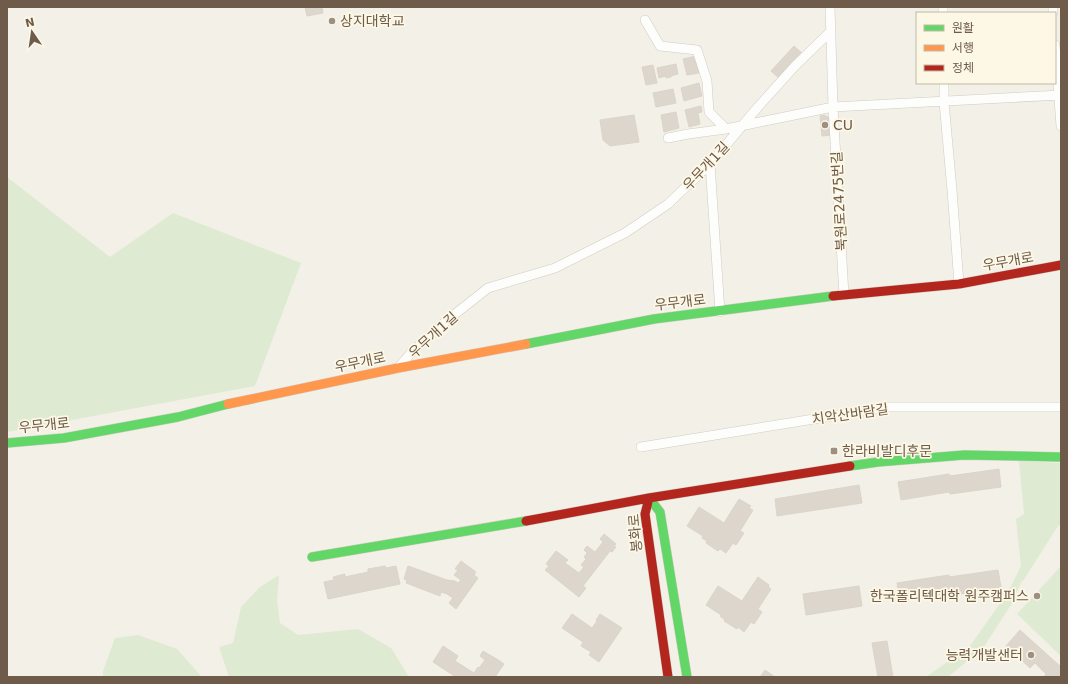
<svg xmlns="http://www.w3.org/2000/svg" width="1068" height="684" font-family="'DejaVu Sans','Noto Sans KR',sans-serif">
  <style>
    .green { fill: #deead2 }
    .building { fill: #dcd6cd; stroke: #dbd4ca }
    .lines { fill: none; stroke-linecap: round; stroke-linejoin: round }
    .street-casing { stroke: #d2cbc3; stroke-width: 10 }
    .fast-casing { stroke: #d3cdc4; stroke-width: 10 }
    .slow-casing { stroke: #d3cdc4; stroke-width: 10 }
    .jam-casing { stroke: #d3cdc4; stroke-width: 10 }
    .street { stroke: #fdfdfb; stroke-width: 9 }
    .fast { stroke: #63d668; stroke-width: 9 }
    .slow { stroke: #ff974d; stroke-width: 9 }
    .jam { stroke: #b3261e; stroke-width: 9 }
    .poi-dot { fill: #9d8f81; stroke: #fdf7e6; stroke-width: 1.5 }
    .labels { text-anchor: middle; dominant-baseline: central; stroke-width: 3.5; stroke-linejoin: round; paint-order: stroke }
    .poi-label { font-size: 14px; fill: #6e5b4a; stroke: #fdf7e6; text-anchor: start }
    .street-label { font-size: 14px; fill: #6e5b4a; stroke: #fdf7e6 }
  </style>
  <rect width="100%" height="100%" fill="#f3f0e7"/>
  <path class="green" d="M 7,177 L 110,257 L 173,213 L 301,263 L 255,386 L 7,432 Z
    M 1019,461 L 1061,463 L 1061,523 L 1056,529 L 1023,581 L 1022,580 L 1011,605 L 983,648 L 948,677 L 926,677 L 970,646 L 1008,592 L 1021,566 L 1016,519 L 1024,514 Z
    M 1061,566 L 1061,656 L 1017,614 Z
    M 279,575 L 277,600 L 280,623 L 298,635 L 358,629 L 391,648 L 409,677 L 229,677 L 219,647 L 233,643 L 241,607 L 260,587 Z
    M 138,635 L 177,649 L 202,677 L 103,677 L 103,671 L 115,638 Z"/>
  <path class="building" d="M 305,7 L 322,7 L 323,13 L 307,16 Z
    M 794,46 L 804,55 L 781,80 L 771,71 Z
    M 696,56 L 699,73 L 687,75 L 683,59 Z
    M 676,64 L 678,74 L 671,76 L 671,77 L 666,78 L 666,76 L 659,78 L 657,68 Z
    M 653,65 L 657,83 L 646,85 L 642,67 Z
    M 699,83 L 702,96 L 684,101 L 681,88 Z
    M 673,89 L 676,103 L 656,107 L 653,93 Z
    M 701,106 L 702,112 L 698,113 L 700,124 L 689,127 L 685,110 Z
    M 676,112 L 679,128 L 664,132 L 661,115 Z
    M 634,115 L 639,142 L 610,146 L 603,140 L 600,120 Z
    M 824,115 L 830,118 L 832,135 L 822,136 L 820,116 Z
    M 999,469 L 1001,487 L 950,494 L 949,492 L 901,500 L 898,482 L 949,474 L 950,476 Z
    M 859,485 L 862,503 L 777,516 L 775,499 Z
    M 739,499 L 751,506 L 749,508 L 753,510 L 740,531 L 744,533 L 736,545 L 733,543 L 726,553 L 720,549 L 718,551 L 706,543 L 707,541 L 702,538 L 703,536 L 687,526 L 699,507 L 724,523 Z
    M 604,534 L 616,544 L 614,546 L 616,547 L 612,552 L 610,551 L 583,586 L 586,588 L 579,597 L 545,570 L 549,566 L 546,564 L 556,551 L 568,560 L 565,563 L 579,573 L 584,567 L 581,565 L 586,559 L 584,557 L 587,553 L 584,550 L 587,546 L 595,552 L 603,542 L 600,539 Z
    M 461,561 L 476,572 L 474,575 L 478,578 L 456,609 L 449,603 L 453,598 L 447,594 L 441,592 L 440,596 L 406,583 L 407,580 L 404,579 L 408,566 L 447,580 L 455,581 L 458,583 L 461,580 L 454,575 L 458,570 L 455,569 Z
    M 385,566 L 386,568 L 396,566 L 400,584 L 328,599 L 324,582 L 334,580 L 333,577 L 345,574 L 345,577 L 368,572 L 368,569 Z
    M 998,570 L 1001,587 L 949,596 L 949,593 L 900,601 L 897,583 L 949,575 L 949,577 Z
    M 758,577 L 769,585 L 768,587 L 771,589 L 758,609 L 762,612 L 754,624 L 751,622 L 744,632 L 738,627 L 737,629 L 724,621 L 725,620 L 720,616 L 721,615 L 706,605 L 718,586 L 742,601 Z
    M 859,586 L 862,606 L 806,615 L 803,594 Z
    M 572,614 L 592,628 L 597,621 L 596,620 L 600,614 L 622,628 L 599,662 L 589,655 L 591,652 L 581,646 L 583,642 L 562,628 Z
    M 1020,630 L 1061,667 L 1061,677 L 1044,677 L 1046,674 L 1035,663 L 1030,668 L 1006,646 Z
    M 887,641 L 893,677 L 878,677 L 872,643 Z
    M 443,646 L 458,656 L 455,661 L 474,673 L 478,667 L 479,668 L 485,660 L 480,656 L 483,651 L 500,661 L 504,664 L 495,677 L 487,676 L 487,677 L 456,677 L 433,662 Z
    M 765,670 L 775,677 L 760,677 Z"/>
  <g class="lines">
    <g class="street-casing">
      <path id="street" d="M 830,7 L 833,107 L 844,295
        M 943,7 L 943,13
        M 1053,7 L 1053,13
        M 645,20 L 660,46 L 697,50 L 707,81 L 709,112 L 726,129 L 833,107 L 1061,95
        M 1055,45 L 1061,126
        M 944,83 L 944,102 L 952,190 L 959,284
        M 668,138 L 688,134 L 726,129
        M 710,164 L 720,312
        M 398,368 L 412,352 L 445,322 L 488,288 L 555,268 L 625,233 L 668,204 L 710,164 L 758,107 L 795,66 L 831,31
        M 641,447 L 888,407 L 1061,407"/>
    </g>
    <g class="fast-casing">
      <path id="fast" d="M 526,344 L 654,319 L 833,296
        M 7,443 L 64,438 L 178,417 L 228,404
        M 850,466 L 878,462 L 964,455 L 1061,457
        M 649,498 L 660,512 L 687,677
        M 312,557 L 526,521"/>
    </g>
    <g class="slow-casing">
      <path id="slow" d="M 228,404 L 398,368 L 526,344"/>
    </g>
    <g class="jam-casing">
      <path id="jam" d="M 833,296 L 959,284 L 1061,265
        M 649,498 L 645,514 L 668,677
        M 526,521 L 649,498 L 850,466"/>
    </g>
    <use href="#street" class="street"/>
    <use href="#fast" class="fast"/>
    <use href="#slow" class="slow"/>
    <use href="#jam" class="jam"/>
  </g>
  <g class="poi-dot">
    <circle cx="332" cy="21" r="4"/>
    <circle cx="825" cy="125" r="4"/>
    <rect x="830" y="447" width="8" height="8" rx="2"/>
    <circle cx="1037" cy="596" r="4"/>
    <circle cx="1031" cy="655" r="4"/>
  </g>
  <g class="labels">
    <g class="poi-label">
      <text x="340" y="21">상지대학교</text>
      <text x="833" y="125">CU</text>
      <text x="842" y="451">한라비발디후문</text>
      <text x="1029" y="596" text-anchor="end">한국폴리텍대학 원주캠퍼스</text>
      <text x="1023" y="655" text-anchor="end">능력개발샌터</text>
    </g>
    <g class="street-label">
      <text transform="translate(706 166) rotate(-47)">우무개1길</text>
      <text transform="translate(839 201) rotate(-93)">북원로2475번길</text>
      <text transform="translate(1008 261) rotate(-10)">우무개로</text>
      <text transform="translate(680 302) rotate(-7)">우무개로</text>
      <text transform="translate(433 335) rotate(-42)">우무개1길</text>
      <text transform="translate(360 362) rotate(-12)">우무개로</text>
      <text transform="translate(850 414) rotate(-8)">치악산바람길</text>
      <text transform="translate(44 425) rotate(-6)">우무개로</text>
      <text transform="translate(635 533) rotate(-95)">봉화로</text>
    </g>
  </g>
  <rect width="1068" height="684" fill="none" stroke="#6e5b4a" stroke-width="16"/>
  <rect x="916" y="12" width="140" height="72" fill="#fdf7e6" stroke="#c4b9a8"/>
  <rect x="924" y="25" width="20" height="6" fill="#63d668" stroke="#c4b9a8"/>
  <text x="952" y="32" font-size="12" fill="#6e5b4a">원활</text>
  <rect x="924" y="45" width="20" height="6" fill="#ff974d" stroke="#c4b9a8"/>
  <text x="952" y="52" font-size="12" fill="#6e5b4a">서행</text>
  <rect x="924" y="65" width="20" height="6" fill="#b3261e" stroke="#c4b9a8"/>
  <text x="952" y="72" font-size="12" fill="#6e5b4a">정체</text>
  <g transform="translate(32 32) rotate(347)" stroke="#fdf7e6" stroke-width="3" paint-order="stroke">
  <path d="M0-3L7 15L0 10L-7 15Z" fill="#6e5b4a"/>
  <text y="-6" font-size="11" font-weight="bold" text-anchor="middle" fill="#6e5b4a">N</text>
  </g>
</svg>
